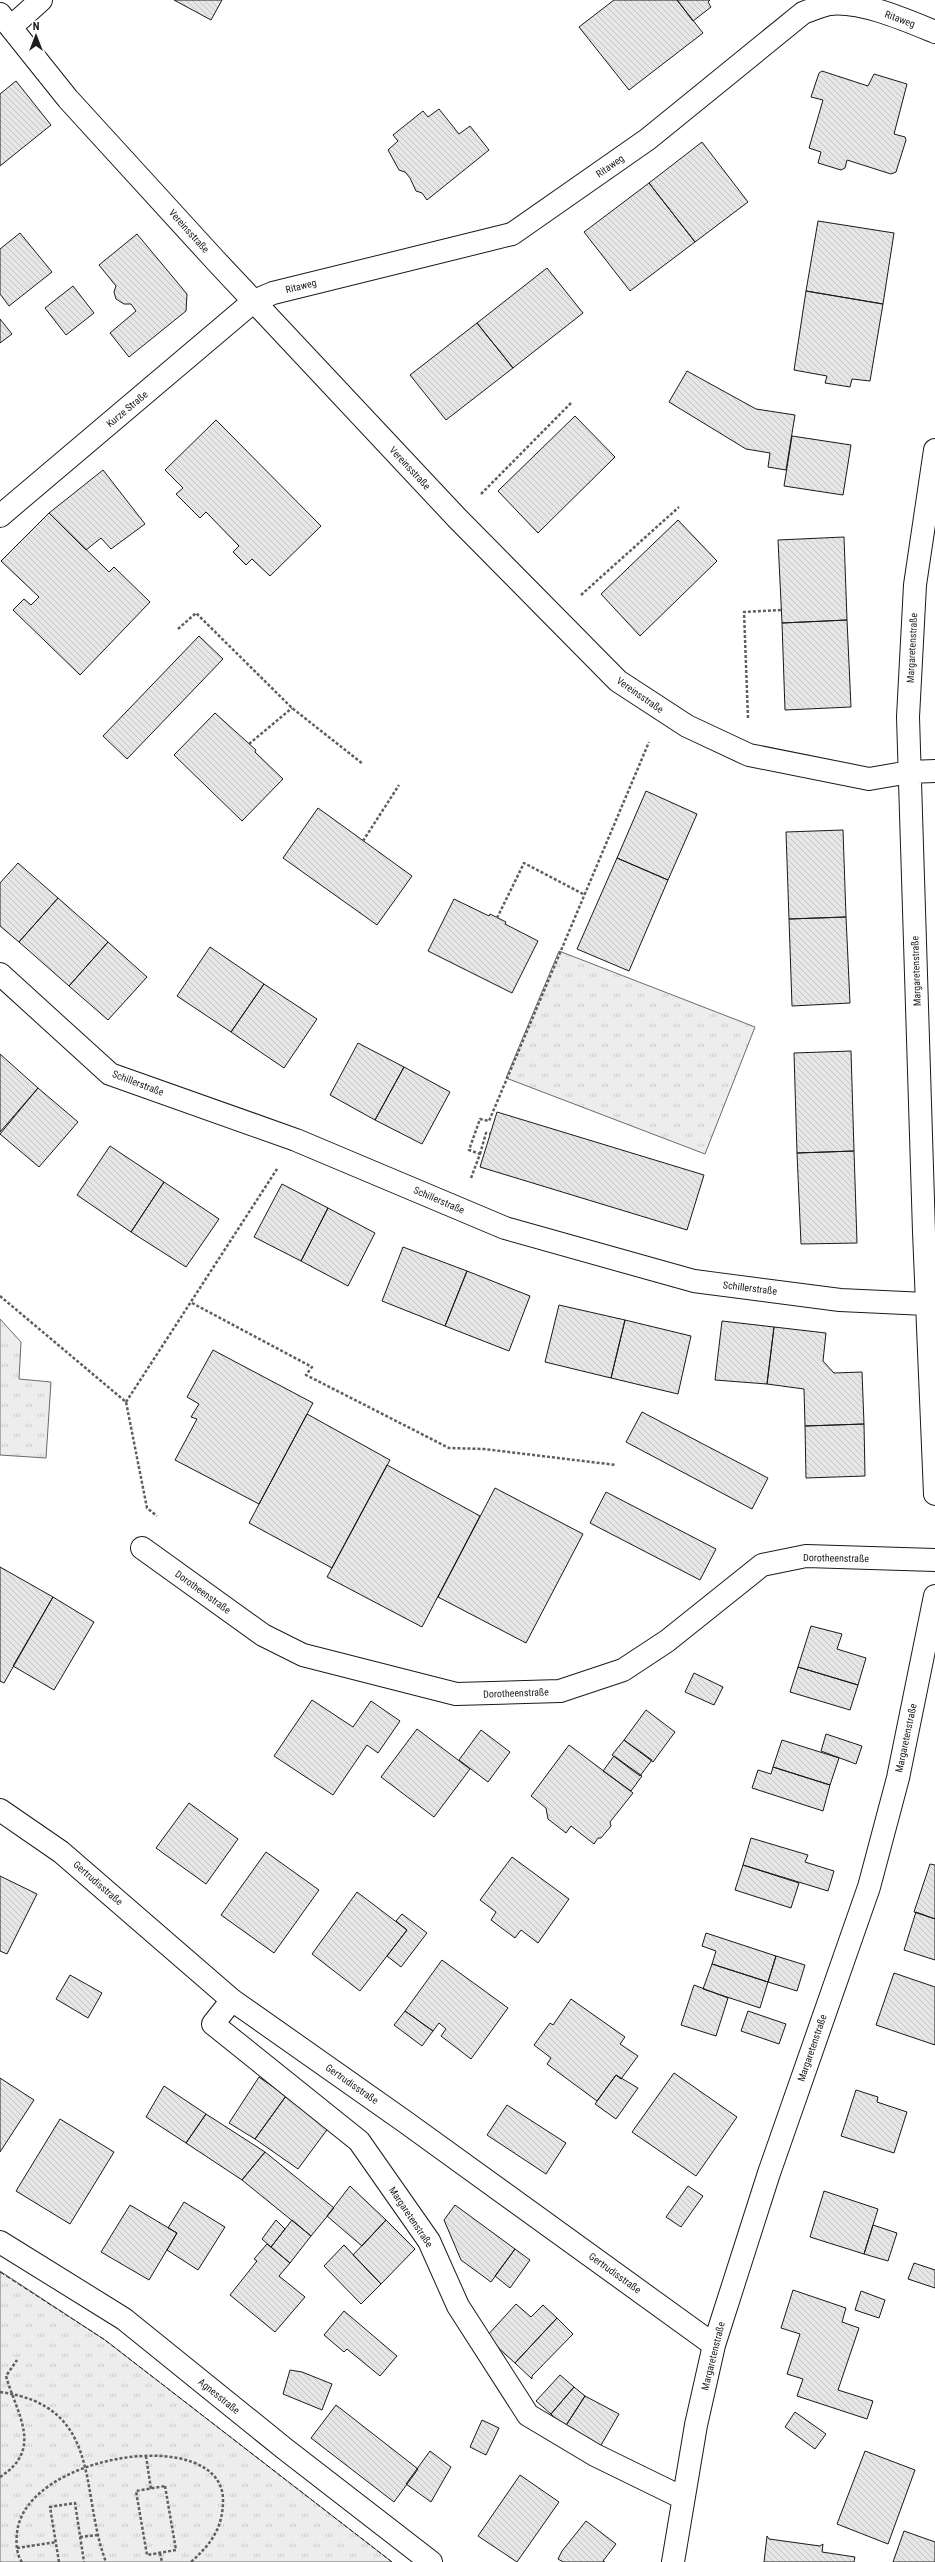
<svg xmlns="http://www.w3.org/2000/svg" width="935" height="2562" font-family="'Roboto Condensed',sans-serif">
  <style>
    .grass { fill: url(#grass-tufts); stroke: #6a6a6a }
    .building { fill: url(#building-back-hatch); stroke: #1a1a1a }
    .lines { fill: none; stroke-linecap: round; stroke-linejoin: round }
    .minor-casing { stroke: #1a1a1a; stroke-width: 24 }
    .path { stroke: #5f5f5f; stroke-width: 2.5; stroke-dasharray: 3 2; stroke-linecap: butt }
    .minor { stroke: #fff; stroke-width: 22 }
    .fence { stroke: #1a1a1a; stroke-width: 1; stroke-dasharray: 5 2; stroke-linecap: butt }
    .labels { text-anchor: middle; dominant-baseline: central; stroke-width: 3; stroke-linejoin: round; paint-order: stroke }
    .street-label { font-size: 10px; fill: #1a1a1a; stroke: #fff }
  </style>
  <defs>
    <pattern id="grass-tufts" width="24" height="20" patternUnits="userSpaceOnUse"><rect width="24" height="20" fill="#ededed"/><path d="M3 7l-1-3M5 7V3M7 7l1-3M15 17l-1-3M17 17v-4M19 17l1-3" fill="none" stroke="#cbcbcb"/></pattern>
    <pattern id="building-back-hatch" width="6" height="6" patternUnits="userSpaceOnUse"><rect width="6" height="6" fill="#e6e6e6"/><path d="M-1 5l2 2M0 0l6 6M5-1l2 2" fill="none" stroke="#c5c5c5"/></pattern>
  </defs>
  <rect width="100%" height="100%" fill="#fff"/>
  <path class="grass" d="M 559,951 L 755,1027 L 705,1154 L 506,1078 Z
    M 0,1319 L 21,1342 L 19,1379 L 51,1382 L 46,1458 L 0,1455 Z
    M 0,2271 L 105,2340 L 392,2562 L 0,2562 Z"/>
  <path class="building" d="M 174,0 L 222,0 L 211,20 Z
    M 614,0 L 677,0 L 703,33 L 629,90 L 579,27 Z
    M 677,0 L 710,0 L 708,2 L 711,7 L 693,21 Z
    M 822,71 L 868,86 L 874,74 L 907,84 L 894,134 L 905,137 L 906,140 L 896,172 L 891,174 L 847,160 L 845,168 L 841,170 L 818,163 L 821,152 L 809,148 L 823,100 L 811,97 L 819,73 Z
    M 16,81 L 51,125 L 0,166 L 0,94 Z
    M 439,109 L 459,134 L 470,126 L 489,150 L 427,200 L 422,193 L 416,191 L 410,178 L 405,172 L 399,170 L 388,150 L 398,141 L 393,135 L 423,111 L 428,117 Z
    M 702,142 L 748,202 L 695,242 L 649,183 Z
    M 649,183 L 695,242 L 630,291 L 584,232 Z
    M 818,221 L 894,233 L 883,304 L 806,291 Z
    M 20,233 L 52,272 L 9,306 L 0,294 L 0,249 Z
    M 137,234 L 187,294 L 186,311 L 129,357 L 110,333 L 136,311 L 131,304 L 124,304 L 116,299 L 114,292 L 116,286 L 99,265 Z
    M 547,268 L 583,313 L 513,368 L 477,323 Z
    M 73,286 L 94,313 L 66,335 L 45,308 Z
    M 806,291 L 883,304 L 870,381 L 852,379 L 850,387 L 825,383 L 827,376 L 794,370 Z
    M 0,319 L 12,334 L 0,343 Z
    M 477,323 L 513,368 L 446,420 L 410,375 Z
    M 687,371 L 756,409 L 795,415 L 786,470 L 768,467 L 770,453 L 746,449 L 669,402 Z
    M 575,416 L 615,457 L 538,533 L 498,491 Z
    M 216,420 L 321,526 L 270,576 L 252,559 L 246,565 L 233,552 L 239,546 L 206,512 L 200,518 L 176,494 L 183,488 L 165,470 Z
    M 792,436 L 851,445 L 843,495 L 784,486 Z
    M 103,470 L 145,524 L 111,549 L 101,538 L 86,550 L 49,513 Z
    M 49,513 L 109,572 L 114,567 L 150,602 L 80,675 L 13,610 L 24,599 L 31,605 L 39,597 L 1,561 Z
    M 678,520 L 717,561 L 640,636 L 601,594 Z
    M 844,537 L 847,620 L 782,623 L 778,540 Z
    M 847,620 L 851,707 L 785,710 L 782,623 Z
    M 199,636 L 223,659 L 127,759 L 103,736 Z
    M 215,713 L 256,750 L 255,752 L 283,779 L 242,821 L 174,755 Z
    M 646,791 L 697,814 L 668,880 L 617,858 Z
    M 318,808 L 412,876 L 377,925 L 283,858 Z
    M 843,830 L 846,917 L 789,919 L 786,832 Z
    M 617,858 L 668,880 L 629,971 L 577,949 Z
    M 18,863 L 58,898 L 19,942 L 0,926 L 0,883 Z
    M 58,898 L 108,942 L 69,986 L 19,942 Z
    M 454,899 L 489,916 L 490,914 L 506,922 L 505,924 L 538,941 L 512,993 L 428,951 Z
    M 846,917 L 850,1003 L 792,1006 L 789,919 Z
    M 108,942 L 147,977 L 108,1020 L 69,986 Z
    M 210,947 L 264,984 L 231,1032 L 177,996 Z
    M 264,984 L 317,1019 L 284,1068 L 231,1032 Z
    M 358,1043 L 404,1067 L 375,1120 L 330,1095 Z
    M 851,1051 L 854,1151 L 797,1153 L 794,1053 Z
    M 0,1054 L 38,1088 L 0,1132 Z
    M 404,1067 L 450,1092 L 422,1144 L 375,1120 Z
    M 38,1088 L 78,1122 L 39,1167 L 0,1134 Z
    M 497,1112 L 704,1175 L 687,1230 L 480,1167 Z
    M 110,1146 L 164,1182 L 131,1232 L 77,1195 Z
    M 854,1151 L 857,1243 L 801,1244 L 797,1153 Z
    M 164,1182 L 219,1219 L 186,1267 L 131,1232 Z
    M 282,1184 L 328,1208 L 301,1261 L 254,1237 Z
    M 328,1208 L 375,1233 L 348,1286 L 301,1261 Z
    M 403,1247 L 467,1271 L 445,1326 L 382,1301 Z
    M 467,1271 L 530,1296 L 509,1351 L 445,1326 Z
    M 559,1305 L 625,1320 L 611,1378 L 545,1362 Z
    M 625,1320 L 691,1336 L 678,1394 L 611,1378 Z
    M 722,1321 L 774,1327 L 767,1384 L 715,1380 Z
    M 774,1327 L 826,1333 L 823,1361 L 834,1373 L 862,1372 L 864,1424 L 805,1426 L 804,1389 L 767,1384 Z
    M 213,1350 L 313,1403 L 259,1504 L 175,1460 L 197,1419 L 191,1417 L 199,1404 L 187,1397 Z
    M 642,1412 L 768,1478 L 752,1509 L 626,1442 Z
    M 307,1414 L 390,1460 L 332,1568 L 249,1523 Z
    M 864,1424 L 865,1476 L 806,1478 L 805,1426 Z
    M 387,1465 L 480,1516 L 422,1627 L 327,1577 Z
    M 495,1488 L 583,1534 L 526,1643 L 438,1597 Z
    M 606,1492 L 716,1549 L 700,1580 L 590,1523 Z
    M 0,1567 L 53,1597 L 4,1683 L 0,1681 Z
    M 53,1597 L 94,1622 L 54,1690 L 13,1666 Z
    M 811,1626 L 842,1634 L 837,1649 L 866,1658 L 858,1685 L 798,1667 Z
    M 798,1667 L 858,1685 L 850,1710 L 790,1692 Z
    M 694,1673 L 723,1687 L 714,1705 L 685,1692 Z
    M 312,1700 L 353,1727 L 371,1701 L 400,1721 L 378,1753 L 367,1745 L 333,1795 L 274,1756 Z
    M 646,1710 L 675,1732 L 653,1762 L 624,1740 Z
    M 417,1729 L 470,1769 L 434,1817 L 381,1777 Z
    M 481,1730 L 510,1752 L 488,1782 L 459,1760 Z
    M 826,1734 L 862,1746 L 856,1764 L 821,1751 Z
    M 624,1740 L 652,1760 L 640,1776 L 612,1755 Z
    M 782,1740 L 839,1758 L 830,1785 L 773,1767 Z
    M 569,1745 L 633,1793 L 610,1822 L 611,1826 L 601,1838 L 598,1838 L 594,1844 L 571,1826 L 566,1833 L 548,1819 L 546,1808 L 531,1796 Z
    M 614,1756 L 642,1776 L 631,1791 L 603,1771 Z
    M 773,1767 L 830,1785 L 823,1811 L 752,1788 L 758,1770 L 771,1774 Z
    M 189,1803 L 238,1839 L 206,1884 L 156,1848 Z
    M 751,1838 L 808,1855 L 805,1862 L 834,1871 L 828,1891 L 743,1865 Z
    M 266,1852 L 319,1890 L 274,1953 L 221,1915 Z
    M 512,1857 L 569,1899 L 538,1943 L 521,1930 L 515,1938 L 491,1920 L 496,1912 L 480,1900 Z
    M 930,1864 L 935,1865 L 935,1919 L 914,1912 Z
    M 743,1865 L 799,1883 L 791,1908 L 735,1890 Z
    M 0,1876 L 37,1894 L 7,1954 L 0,1951 Z
    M 357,1892 L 407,1930 L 360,1991 L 312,1954 Z
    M 916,1912 L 935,1919 L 935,1960 L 904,1950 Z
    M 402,1914 L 427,1933 L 401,1967 L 387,1956 L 407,1930 L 396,1921 Z
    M 706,1933 L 776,1956 L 768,1982 L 712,1964 L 716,1951 L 702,1946 Z
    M 776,1956 L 805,1965 L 797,1991 L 768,1982 Z
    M 442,1960 L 508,2008 L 471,2059 L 441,2036 L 446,2029 L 439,2023 L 433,2031 L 405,2011 Z
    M 712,1964 L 768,1982 L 760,2008 L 703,1989 Z
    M 894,1973 L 935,1987 L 935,2045 L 876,2025 Z
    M 70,1975 L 102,1993 L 88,2018 L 56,1999 Z
    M 694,1985 L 728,1998 L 716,2036 L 681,2025 Z
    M 571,1999 L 625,2037 L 620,2044 L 638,2056 L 621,2079 L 616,2075 L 597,2101 L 547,2064 L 551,2058 L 534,2045 L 550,2023 L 553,2025 Z
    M 405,2011 L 433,2031 L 422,2046 L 394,2025 Z
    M 748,2011 L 786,2024 L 779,2044 L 741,2031 Z
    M 674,2073 L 737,2117 L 696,2176 L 632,2132 Z
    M 616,2075 L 638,2088 L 616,2119 L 595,2104 Z
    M 259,2077 L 286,2096 L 255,2139 L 229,2123 Z
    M 0,2078 L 34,2100 L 0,2152 Z
    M 164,2086 L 206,2114 L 186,2143 L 146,2117 Z
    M 856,2090 L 878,2097 L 877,2102 L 907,2112 L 894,2153 L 841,2136 Z
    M 286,2096 L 329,2127 L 298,2169 L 255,2139 Z
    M 507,2105 L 566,2143 L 546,2174 L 487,2135 Z
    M 206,2114 L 265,2152 L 242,2180 L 186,2143 Z
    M 60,2119 L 114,2152 L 70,2224 L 16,2191 Z
    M 265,2152 L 334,2208 L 311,2236 L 242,2180 Z
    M 350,2186 L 386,2220 L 362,2246 L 327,2216 Z
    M 688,2186 L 703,2196 L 681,2227 L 666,2217 Z
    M 824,2191 L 878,2209 L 864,2254 L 810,2237 Z
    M 184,2202 L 225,2227 L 198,2270 L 167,2250 L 177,2233 L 168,2228 Z
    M 130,2205 L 177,2233 L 149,2280 L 101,2252 Z
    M 455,2205 L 515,2249 L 491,2282 L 461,2260 L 444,2220 Z
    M 276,2220 L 285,2229 L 271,2247 L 262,2239 Z
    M 292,2220 L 311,2236 L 290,2263 L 271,2247 Z
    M 386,2220 L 415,2249 L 381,2284 L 353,2255 Z
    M 873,2225 L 897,2233 L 888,2261 L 864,2254 Z
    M 267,2244 L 290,2263 L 279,2276 L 305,2297 L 275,2332 L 230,2295 L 257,2261 L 254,2259 Z
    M 344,2245 L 381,2284 L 361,2304 L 324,2266 Z
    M 515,2249 L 530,2260 L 510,2288 L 495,2276 Z
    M 914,2263 L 935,2270 L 935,2288 L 908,2279 Z
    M 793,2290 L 846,2308 L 842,2322 L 859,2328 L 838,2390 L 873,2401 L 867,2419 L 797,2396 L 803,2379 L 787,2374 L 800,2334 L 781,2328 Z
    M 861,2291 L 885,2300 L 879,2318 L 855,2310 Z
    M 516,2304 L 531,2317 L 543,2305 L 557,2318 L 515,2363 L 486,2337 Z
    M 344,2311 L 397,2356 L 380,2376 L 347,2349 L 344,2352 L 324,2335 Z
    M 557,2318 L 573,2334 L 532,2376 L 532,2379 L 515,2363 Z
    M 290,2370 L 302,2372 L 332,2384 L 322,2410 L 283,2394 Z
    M 560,2375 L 574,2387 L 551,2414 L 536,2401 Z
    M 574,2387 L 585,2396 L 565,2427 L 551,2414 Z
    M 585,2396 L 619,2414 L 600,2447 L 565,2427 Z
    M 336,2405 L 418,2469 L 394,2502 L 311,2438 Z
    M 795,2412 L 826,2434 L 815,2449 L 785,2427 Z
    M 482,2420 L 499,2428 L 486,2455 L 470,2447 Z
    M 430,2451 L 451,2467 L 431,2502 L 406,2484 Z
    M 865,2451 L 915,2470 L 888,2544 L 837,2524 Z
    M 520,2475 L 559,2502 L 517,2562 L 478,2536 Z
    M 586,2521 L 616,2544 L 603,2561 L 605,2562 L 563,2562 L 558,2559 L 562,2551 Z
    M 904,2531 L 935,2542 L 935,2562 L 893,2562 Z
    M 767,2536 L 769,2539 L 820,2546 L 823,2544 L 822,2552 L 855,2557 L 854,2562 L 764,2562 Z"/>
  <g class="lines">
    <g class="minor-casing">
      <path id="minor" d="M 0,14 L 68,99 L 216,261 L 457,518 L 618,681 L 687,726 L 749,755 L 869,779 L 910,772 L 935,771
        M 11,27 L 41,0
        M 935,450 L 915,585 L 908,717 L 924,1232 L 935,1494
        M 0,516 L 254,301 L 273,293 L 512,234 L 648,139 L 803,13 C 811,10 820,6 829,4 C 860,0 906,20 935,32
        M 0,974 L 110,1074 L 296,1140 L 505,1228 L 694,1281 L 840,1300 L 926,1304
        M 142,1548 L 263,1635 L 303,1655 L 456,1694 L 560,1691 L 623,1670 L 667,1641 L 762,1565 L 806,1556 L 935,1560
        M 0,1810 L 61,1852 L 232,2000 L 404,2121 L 714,2345
        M 232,2000 L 213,2024 L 359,2141 L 429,2241 L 458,2306 L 528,2415 L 595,2455 L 683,2498
        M 0,2242 L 124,2319 L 285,2449 L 431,2562
        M 673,2562 L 696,2425 L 714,2345 L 769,2173 L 869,1887 L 898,1778 L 935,1596"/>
    </g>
    <path class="path" d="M 481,494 L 572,402
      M 581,595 L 679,507
      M 178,629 L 196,613 L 292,708 L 363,764
      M 748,718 L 744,612 L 781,610
      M 249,744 L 292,708
      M 363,841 L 399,785
      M 497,918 L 524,863 L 585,895
      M 480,1154 L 486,1133 L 490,1134
      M 471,1178 L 480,1154 L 469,1150 L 480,1119 L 489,1121 L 649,742
      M 0,1296 L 126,1402 L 147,1508 L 157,1516
      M 192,1303 L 312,1367 L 306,1375 L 449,1448 L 484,1449 L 616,1465
      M 126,1402 L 277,1169
      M 0,2392 C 104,2406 79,2492 106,2562
      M 146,2456 L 151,2489
      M 0,2477 C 44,2449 17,2415 6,2376 L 17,2360
      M 165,2486 L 176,2550 L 147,2555 L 136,2491 Z
      M 80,2537 L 98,2535
      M 17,2548 L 56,2542
      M 160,2553 L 162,2562
      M 22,2562 C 16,2554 16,2542 17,2533 C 25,2453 223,2424 223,2500 C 223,2528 211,2544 191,2562
      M 59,2562 L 50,2507 L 75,2503 L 84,2562"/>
    <use href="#minor" class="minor"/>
    <path class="fence" d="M 0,2272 L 105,2340 L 392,2562"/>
  </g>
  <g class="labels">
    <g class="street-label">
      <text transform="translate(900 19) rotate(20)">Ritaweg</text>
      <text transform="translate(610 166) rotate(-35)">Ritaweg</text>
      <text transform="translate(189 231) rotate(48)">Vereinsstraße</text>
      <text transform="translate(301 286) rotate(-14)">Ritaweg</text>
      <text transform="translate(127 409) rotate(-40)">Kurze Straße</text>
      <text transform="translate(410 468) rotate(47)">Vereinsstraße</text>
      <text transform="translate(912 648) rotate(-87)">Margaretenstraße</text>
      <text transform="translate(640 695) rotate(35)">Vereinsstraße</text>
      <text transform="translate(916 971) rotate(-92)">Margaretenstraße</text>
      <text transform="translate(138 1083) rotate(21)">Schillerstraße</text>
      <text transform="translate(439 1200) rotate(23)">Schillerstraße</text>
      <text transform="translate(750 1288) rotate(7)">Schillerstraße</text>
      <text transform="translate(836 1558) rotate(1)">Dorotheenstraße</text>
      <text transform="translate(203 1592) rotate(36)">Dorotheenstraße</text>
      <text transform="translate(516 1693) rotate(-2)">Dorotheenstraße</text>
      <text transform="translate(906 1738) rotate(-78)">Margaretenstraße</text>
      <text transform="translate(98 1883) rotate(41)">Gertrudisstraße</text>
      <text transform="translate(812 2048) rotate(-71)">Margaretenstraße</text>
      <text transform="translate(352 2084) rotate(35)">Gertrudisstraße</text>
      <text transform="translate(411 2217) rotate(56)">Margaretenstraße</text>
      <text transform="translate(615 2273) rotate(36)">Gertrudisstraße</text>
      <text transform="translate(713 2356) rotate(-76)">Margaretenstraße</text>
      <text transform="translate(219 2396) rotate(39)">Agnesstraße</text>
    </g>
  </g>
  <g transform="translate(36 36)" stroke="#ffffff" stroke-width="3" paint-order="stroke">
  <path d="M0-3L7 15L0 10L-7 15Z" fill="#1a1a1a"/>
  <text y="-6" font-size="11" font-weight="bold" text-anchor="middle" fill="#1a1a1a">N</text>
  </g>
</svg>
